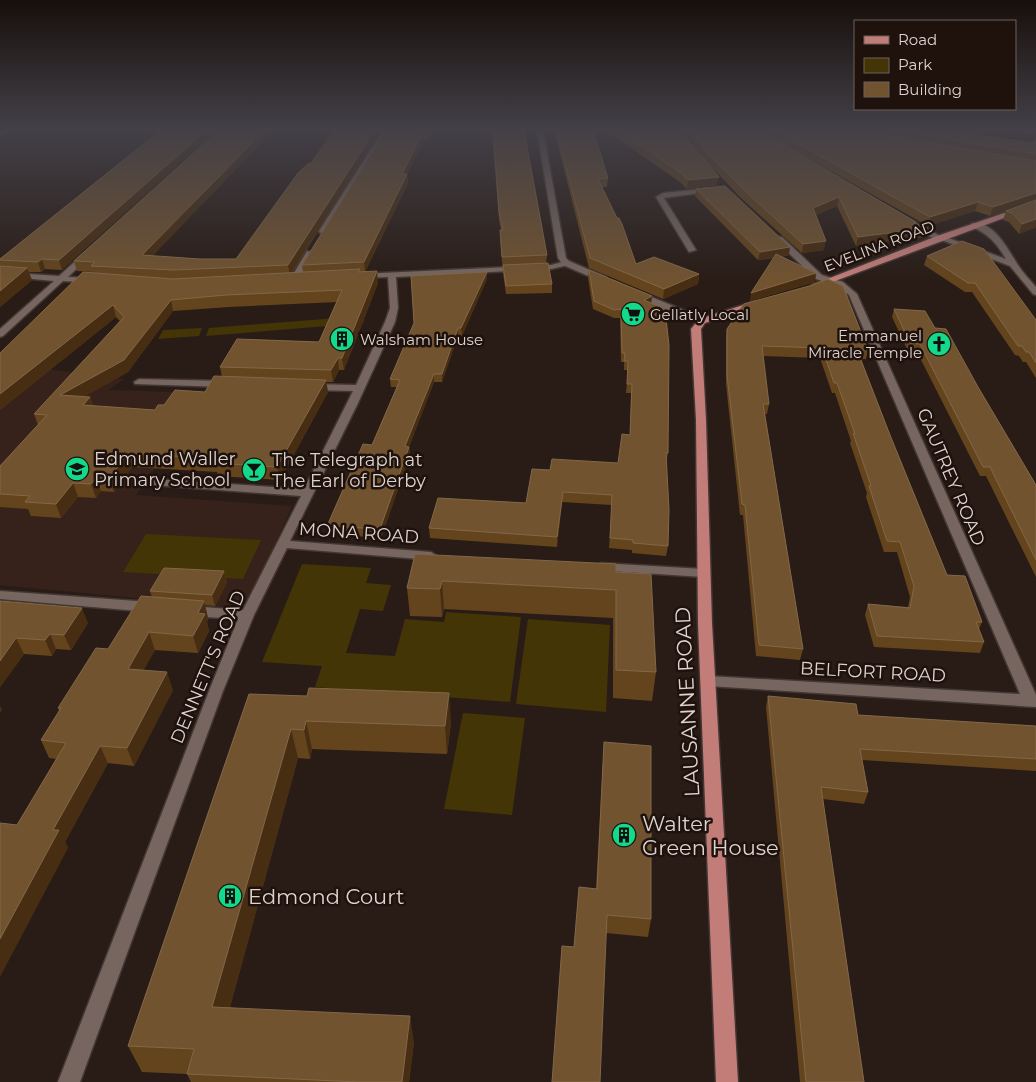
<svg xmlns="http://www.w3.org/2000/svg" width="1036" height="1082" font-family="Montserrat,sans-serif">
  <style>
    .built { fill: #36221a }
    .green { fill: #443507 }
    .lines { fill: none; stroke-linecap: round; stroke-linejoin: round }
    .minor-casing { stroke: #423734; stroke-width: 3 }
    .tertiary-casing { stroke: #423734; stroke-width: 3 }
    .secondary-casing { stroke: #423734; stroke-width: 3 }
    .primary-casing { stroke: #423734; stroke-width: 3 }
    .minor { fill: #76665f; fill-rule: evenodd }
    .tertiary { fill: #76665f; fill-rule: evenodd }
    .secondary { fill: #76665f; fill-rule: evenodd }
    .primary { fill: #c27d79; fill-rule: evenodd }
    .rail-casing { stroke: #7b706b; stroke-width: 3 }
    .rail { stroke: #1f120d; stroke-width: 2; stroke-dasharray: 6; stroke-linecap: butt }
    .wall { fill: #64441d; fill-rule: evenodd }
    .shaded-wall { fill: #472d12 }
    .building { fill: #715330; stroke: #826849 }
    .labels { text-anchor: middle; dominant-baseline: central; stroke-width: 5; stroke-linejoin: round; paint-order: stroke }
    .far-street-label { font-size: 15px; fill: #ddd4d0; stroke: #1f120d }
    .far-poi-label { font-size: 15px; fill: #ddd4d0; stroke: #1f120d; text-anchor: start }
    .poi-label { font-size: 18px; fill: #ddd4d0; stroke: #1f120d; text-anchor: start }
    .street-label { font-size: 18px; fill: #ddd4d0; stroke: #1f120d }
    .near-street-label { font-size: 21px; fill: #ddd4d0; stroke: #1f120d }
    .near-poi-label { font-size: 21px; fill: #ddd4d0; stroke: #1f120d; text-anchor: start }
  </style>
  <rect width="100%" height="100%" fill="#291c16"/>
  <path class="built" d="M 0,363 L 124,379 L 108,390 L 212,393 L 173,442 L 136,495 L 292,506 L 251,598 L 228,607 L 0,585 Z"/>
  <path class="green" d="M 363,316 L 364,323 L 206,336 L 209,328 Z
    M 202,328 L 199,336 L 158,339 L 163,330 Z
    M 146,534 L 261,540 L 243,579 L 123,572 Z
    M 302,564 L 371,568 L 366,583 L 391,585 L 383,611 L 360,609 L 346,653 L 395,656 L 405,619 L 444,622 L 446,612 L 521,617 L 510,702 L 315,687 L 322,666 L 262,662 Z
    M 528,619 L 610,625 L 606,712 L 516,704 Z
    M 463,713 L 525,718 L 512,815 L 444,809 Z"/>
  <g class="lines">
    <g class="minor-casing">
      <path id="minor" d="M 3,130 L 10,130 L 0,136 L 0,132 Z
        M 383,130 L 389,130 L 327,231 L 320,233 L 319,231 Z
        M 712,188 L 715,190 L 714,191 L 664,198 L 696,250 L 689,252 L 656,197 L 663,193 Z
        M 972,223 C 995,221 1008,250 1018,265 C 1023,273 1030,280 1036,287 L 1036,295 L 1033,294 L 1010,266 L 936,238 L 943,236 L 1006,259 C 997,244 989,234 972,227 Z
        M 776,237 L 782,237 L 822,275 L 843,282 L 857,294 L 1036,695 L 1036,707 L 708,686 L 703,685 L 701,681 L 703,677 L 708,676 L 1020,694 L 849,295 L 837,286 L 816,279 L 776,241 Z
        M 307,251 L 314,253 L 298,280 L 292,280 L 291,278 Z
        M 84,253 L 91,255 L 68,277 L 92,278 L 95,279 L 95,283 L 63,281 L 3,336 L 0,337 L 0,329 L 54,281 L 0,276 L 0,272 L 59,276 Z
        M 566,261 L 569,261 L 569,265 L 551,269 L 396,277 L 398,308 L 395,322 L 358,403 L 290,541 L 431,552 L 437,556 L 431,560 L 287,548 L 254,615 L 223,691 L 80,1082 L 58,1082 L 209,691 L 238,619 L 190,616 L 185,614 L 183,611 L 185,608 L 190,606 L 243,610 L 301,496 L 153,485 L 147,482 L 153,479 L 304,489 L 353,391 L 310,390 L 305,387 L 310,384 L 356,385 L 385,322 L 390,308 L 388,277 L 362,278 L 359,278 L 359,274 L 551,265 Z
        M 139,379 L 225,381 L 230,384 L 225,387 L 135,384 L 134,382 Z
        M 601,563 L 703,569 L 710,573 L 703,577 L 596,570 L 595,567 Z
        M 0,591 L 150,602 L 155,604 L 157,607 L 155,610 L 150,612 L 0,599 Z"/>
    </g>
    <g class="tertiary-casing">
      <path id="tertiary" d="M 910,223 L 916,223 L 944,238 L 937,240 L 910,227 Z"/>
    </g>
    <g class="secondary-casing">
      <path id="secondary" d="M 537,130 L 543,130 L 566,258 L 569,261 L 606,277 L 606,281 L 600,281 L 563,265 L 558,258 Z
        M 637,291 L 705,319 L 707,321 L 702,324 L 699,323 L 634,296 L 634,292 Z"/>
    </g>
    <g class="primary-casing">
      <path id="primary" d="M 1036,202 L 1036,206 L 819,287 L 812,285 L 937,236 Z
        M 756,301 L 760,304 L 759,306 L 705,323 L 701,329 L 706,420 L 712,623 L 738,1082 L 716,1082 L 698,623 L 696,420 L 691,329 L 699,319 Z"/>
    </g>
    <use href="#minor" class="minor"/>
    <use href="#tertiary" class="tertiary"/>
    <use href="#secondary" class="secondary"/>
    <use href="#primary" class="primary"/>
    <g class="rail-casing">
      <path id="rail" d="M 1021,130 L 1036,132"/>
    </g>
    <use href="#rail" class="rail"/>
  </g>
  <path class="wall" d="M 161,130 L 62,270 L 45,269 L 41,272 L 29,272 L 32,280 L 0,307 L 0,259 Z
    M 381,130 L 292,273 L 303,272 L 302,265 L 386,130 L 434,130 L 428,141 L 424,141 L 407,174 L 408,183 L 365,272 L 378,283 L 344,370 L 339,370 L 333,382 L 326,382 L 328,392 L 280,480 L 218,476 L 217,472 L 132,467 L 114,492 L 101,491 L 96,498 L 78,497 L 61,518 L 31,516 L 28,509 L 0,507 L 0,466 L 38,425 L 34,414 L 120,321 L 116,317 L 0,410 L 0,353 L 93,273 L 93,272 L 77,271 L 74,261 L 153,256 L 200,259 L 236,259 L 311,163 ZM 337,302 L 319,342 L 220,367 L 222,377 L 205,392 L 164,405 L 155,410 L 93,406 L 90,397 L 83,397 L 128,372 L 173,311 L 229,307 Z
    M 492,130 L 524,130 L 547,255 L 546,263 L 552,284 L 552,293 L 506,294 L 503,273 L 500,238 L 500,230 L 501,230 L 499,220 Z
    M 554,130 L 593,130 L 608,178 L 607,187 L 602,187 L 636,264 L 699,274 L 698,284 L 663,299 L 589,268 Z
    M 605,130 L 681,130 L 717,185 L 687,189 L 680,182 Z
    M 684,130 L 758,130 L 916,222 L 916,224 L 925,237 L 856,246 L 837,206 L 816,215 L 824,250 L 802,253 L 741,198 L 709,164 Z
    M 758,130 L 946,130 L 1033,143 L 1036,139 L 1036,227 L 1019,234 L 1009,222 L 1003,220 L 1006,211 L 1020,206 L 990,216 L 975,211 L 928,226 Z
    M 696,189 L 789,255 L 781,257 L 816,273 L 815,282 L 750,301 L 774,258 L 758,260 L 695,196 Z
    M 962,241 L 1036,320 L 1036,378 L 1026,362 L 1023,362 L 1019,356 L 1015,355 L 972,292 L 965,292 L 924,265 L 927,256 Z
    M 589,270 L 652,296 L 651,303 L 668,453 L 666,463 L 668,546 L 666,556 L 632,553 L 632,550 L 609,548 L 612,505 L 562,502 L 557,547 L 430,538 L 429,528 L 526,503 L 550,470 L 618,463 L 630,435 L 631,393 L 626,393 L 628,370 L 624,370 L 624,362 L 621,362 L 620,318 L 614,318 L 593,309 L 588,278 Z
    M 487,279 L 462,336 L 458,336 L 442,382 L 434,382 L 409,447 L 410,455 L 381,538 L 328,534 L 327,526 L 372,445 L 397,387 L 391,387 L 390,379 Z
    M 894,309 L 935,328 L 978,387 L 1036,485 L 1036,577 L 986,476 L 980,476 L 917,352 L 908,351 L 892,317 Z
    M 727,329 L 868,350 L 866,359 L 861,359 L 890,435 L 947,575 L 982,622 L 979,629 L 984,642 L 980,653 L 874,647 L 865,615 L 868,604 L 908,607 L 910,597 L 897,552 L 884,552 L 866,497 L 867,493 L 850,443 L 851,441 L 835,393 L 832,393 L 820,358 L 763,356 L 769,404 L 767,414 L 765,414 L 803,649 L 800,660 L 756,656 L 743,515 L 740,515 L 726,384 L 726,338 Z
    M 415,554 L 616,572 L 656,672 L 652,701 L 613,698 L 613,618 L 444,609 L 442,617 L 410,616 L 407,588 Z
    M 224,571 L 227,582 L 215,606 L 205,605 L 208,618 L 207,622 L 209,631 L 198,653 L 155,650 L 143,670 L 173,690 L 134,766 L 108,763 L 65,842 L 68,848 L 17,825 L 56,759 L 49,758 L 41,740 L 59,711 L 58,708 L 152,597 L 150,591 Z
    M 0,601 L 88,623 L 71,650 L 56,649 L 52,656 L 24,654 L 0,687 Z
    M 249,694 L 451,722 L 447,754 L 312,749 L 310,759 L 298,758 L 230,1007 L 414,1042 L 409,1082 L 191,1082 L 187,1074 L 142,1072 L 128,1046 Z
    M 768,696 L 858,715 L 1036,726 L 1036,771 L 862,760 L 868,792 L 864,804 L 823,799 L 864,1082 L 800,1082 L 766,707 Z
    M 604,742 L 651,919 L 648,937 L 606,933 L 574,947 L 596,889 Z"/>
  <path class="shaded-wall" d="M 207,130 L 217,130 L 62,270 L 59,260 Z
    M 265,130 L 274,130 L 144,265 L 142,255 Z
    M 375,130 L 381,130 L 290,275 L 288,265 Z
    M 429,130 L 434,130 L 428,141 L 428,133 Z
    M 423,133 L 424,141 L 402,183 L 402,174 Z
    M 407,174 L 408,183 L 365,272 L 364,262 Z
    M 719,177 L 717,185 L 687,189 L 688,180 Z
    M 1036,193 L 1036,201 L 990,216 L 993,207 Z
    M 839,197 L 837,206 L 812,216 L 813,208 Z
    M 978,202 L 975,211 L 928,226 L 930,217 Z
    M 1036,219 L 1036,227 L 1019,234 L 1022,224 Z
    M 916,222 L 914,230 L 928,228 L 925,237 L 856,246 L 858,237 Z
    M 826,241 L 824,250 L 802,253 L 803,244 Z
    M 790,247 L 789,255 L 758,260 L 760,252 Z
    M 42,259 L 45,269 L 41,272 L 38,262 Z
    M 27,268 L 32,280 L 0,307 L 0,291 Z
    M 377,271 L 378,283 L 344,370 L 342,358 Z
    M 487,272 L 487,279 L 462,336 L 461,328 Z
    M 816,273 L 815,282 L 750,301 L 751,293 Z
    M 699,274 L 698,284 L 663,299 L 664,289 Z
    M 652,296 L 651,305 L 644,300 Z
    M 171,300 L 173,311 L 128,372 L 64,408 L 60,395 Z
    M 113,305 L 116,317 L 0,410 L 0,394 Z
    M 458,328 L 458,336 L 442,382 L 442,374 Z
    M 338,358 L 339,370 L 333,382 L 331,370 Z
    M 434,374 L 434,382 L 406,455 L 405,446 Z
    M 326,380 L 328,392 L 280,480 L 277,467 Z
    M 90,397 L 94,410 L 83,405 Z
    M 409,447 L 410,455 L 381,538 L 380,529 Z
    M 128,453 L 132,467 L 114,492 L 109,479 Z
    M 96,478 L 101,491 L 96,498 L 91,484 Z
    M 73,483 L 78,497 L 61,518 L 56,504 Z
    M 563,492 L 562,502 L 557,547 L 557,537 Z
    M 224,571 L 227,582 L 215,606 L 212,595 Z
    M 442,581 L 444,609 L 442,617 L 440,589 Z
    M 204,601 L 208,618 L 207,622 L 209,631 L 198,653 L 193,636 L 198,613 Z
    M 82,608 L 88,623 L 71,650 L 64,635 Z
    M 149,632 L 155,650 L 135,686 L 128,669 Z
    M 50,634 L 56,649 L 52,656 L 45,640 Z
    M 16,638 L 24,654 L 0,687 L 0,661 Z
    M 167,672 L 173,690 L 134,766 L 127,748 Z
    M 449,693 L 451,722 L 447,754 L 445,726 Z
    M 0,705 L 2,710 L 0,713 Z
    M 306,721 L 312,749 L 310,759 L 304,730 Z
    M 291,729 L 298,758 L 223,1033 L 212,1007 Z
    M 100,746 L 108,763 L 65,842 L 68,848 L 0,977 L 0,939 L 53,830 Z
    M 410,1016 L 414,1042 L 409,1082 L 402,1082 Z"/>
  <path class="building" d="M 161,130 L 207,130 L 59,260 L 42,259 L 38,262 L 0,260 L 0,259 Z
    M 219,130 L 265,130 L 142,255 L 200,259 L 236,259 L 298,173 L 309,163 L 311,163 L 335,130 L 375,130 L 288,265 L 174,270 L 91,266 L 95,262 L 74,261 Z
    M 386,130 L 429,130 L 428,133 L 423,133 L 402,174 L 407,174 L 364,262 L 302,265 Z
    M 493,130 L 524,130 L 547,255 L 502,257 L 500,230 L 503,230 L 499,212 Z
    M 556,130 L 593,130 L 607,175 L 608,178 L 598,179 L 617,218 L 619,218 L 622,224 L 636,264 L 654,257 L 699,274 L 664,289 L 590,258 Z
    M 617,130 L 681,130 L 719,177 L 688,180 L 681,173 Z
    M 691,130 L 758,130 L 916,222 L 913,223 L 928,228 L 858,237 L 839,197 L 813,208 L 826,241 L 803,244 L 743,189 L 710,156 Z
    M 773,130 L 856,130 L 1036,161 L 1036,193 L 993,207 L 978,202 L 930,217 Z
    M 891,130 L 946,130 L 1033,143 L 1036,139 L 1036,154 Z
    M 725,186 L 790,247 L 760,252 L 696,189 Z
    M 1036,200 L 1036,219 L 1022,224 L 1012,213 L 1006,211 Z
    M 962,241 L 984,249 L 1036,320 L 1036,363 L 1029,352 L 1026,352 L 1022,346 L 1018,346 L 975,283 L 968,283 L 927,256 Z
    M 776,254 L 816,273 L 751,293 Z
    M 548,263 L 552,284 L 506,286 L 503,265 Z
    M 0,266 L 27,268 L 0,291 Z
    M 360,269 L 358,272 L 377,271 L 342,358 L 338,358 L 331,370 L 220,367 L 237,339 L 319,342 L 342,290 L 226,295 L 171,300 L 124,360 L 60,395 L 90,397 L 83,405 L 155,410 L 158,405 L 164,405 L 175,390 L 205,392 L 214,376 L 326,380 L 277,467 L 215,463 L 217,459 L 128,453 L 109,479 L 96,478 L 91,484 L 73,483 L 56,504 L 25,502 L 30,496 L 0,494 L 0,466 L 47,415 L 34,414 L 124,317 L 113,305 L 0,394 L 0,353 L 83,272 L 173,279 Z
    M 589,270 L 652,296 L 644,300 L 665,309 L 669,345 L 668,453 L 666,453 L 669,510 L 668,546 L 633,543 L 633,540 L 610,538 L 612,495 L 563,492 L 557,537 L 429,528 L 438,498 L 526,503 L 532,469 L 550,470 L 552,459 L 618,463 L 622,434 L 630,435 L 632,384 L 627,384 L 628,361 L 624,361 L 625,353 L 622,353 L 621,309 L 614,310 L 594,301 Z
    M 487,272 L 461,328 L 458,328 L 442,374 L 434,374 L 405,446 L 409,447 L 380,529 L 327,526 L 363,444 L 372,445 L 400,380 L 390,379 L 414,323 L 411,276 Z
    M 828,279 L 843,286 L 868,350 L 857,350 L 890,435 L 947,575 L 965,576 L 982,622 L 976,622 L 984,642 L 877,636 L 868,604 L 910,608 L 914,586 L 900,542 L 887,541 L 869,486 L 871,486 L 853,433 L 855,434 L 837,383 L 834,383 L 822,348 L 762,346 L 769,404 L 763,404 L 803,649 L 759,645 L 745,505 L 742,504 L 727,375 L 727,329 L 744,304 L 809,286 Z
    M 894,309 L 925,311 L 935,328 L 946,329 L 978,387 L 1036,485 L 1036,560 L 990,467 L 983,467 L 920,344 L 910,343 Z
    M 415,554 L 616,564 L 616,572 L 651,574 L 656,672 L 616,670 L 616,590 L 442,581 L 440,589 L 407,588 Z
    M 164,568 L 224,571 L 212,595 L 150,591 Z
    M 141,596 L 204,601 L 198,613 L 205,614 L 193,636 L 149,632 L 128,669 L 167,672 L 127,748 L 100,746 L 53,830 L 59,830 L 0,939 L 0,823 L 17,825 L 66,743 L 41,740 L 61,708 L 58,708 L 96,648 L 108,649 Z
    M 0,601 L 82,608 L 64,635 L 50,634 L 45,640 L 16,638 L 0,661 Z
    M 309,688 L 449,693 L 445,726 L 306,721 L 304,730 L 291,729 L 212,1007 L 410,1016 L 402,1082 L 358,1082 L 187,1074 L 194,1049 L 128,1046 L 249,694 L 307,696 Z
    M 768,696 L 856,704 L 858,715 L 1036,726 L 1036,759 L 860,749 L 868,792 L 821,787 L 864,1082 L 806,1082 Z
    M 604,742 L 651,746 L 651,919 L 607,915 L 600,1082 L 552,1082 L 562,946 L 574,947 L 579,887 L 597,889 Z"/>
  <linearGradient id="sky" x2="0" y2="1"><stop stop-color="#170f0c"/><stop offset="0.46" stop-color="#434047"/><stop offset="1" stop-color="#434047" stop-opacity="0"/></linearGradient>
  <rect width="1036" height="281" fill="url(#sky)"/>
  <defs>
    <g id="supermarket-disc" transform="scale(1.25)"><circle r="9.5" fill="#13d98a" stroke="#1f120d"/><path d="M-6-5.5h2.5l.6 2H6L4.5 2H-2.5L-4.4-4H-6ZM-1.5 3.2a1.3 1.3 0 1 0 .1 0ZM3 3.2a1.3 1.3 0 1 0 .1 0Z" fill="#111"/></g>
    <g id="building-disc" transform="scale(1.25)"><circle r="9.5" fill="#13d98a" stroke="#1f120d"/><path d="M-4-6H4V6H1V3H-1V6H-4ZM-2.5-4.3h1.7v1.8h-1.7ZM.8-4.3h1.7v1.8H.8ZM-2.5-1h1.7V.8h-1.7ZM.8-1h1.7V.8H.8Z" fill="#111"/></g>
    <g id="church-disc" transform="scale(1.25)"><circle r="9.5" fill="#13d98a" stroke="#1f120d"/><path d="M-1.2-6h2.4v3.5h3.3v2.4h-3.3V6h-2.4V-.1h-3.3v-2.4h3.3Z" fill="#111"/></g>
    <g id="school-disc" transform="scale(1.25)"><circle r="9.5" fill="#13d98a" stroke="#1f120d"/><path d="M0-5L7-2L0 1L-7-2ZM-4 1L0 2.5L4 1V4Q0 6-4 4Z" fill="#111"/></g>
    <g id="bar-disc" transform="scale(1.25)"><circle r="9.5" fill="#13d98a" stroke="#1f120d"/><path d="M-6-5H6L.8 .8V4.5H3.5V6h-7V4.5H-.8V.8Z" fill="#111"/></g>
  </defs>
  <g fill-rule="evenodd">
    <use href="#supermarket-disc" x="633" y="314"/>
    <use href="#building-disc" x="342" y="339"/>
    <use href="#church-disc" x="939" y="344"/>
    <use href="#school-disc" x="77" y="469"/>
    <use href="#bar-disc" x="254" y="470"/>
    <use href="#building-disc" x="624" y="835"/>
    <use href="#building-disc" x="230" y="896"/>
  </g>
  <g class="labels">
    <g class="far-street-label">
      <text transform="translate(879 246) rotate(-21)">EVELINA ROAD</text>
    </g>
    <g class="far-poi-label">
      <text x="650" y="314">Gellatly Local</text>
      <text x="922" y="335" text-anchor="end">Emmanuel<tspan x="922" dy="17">Miracle Temple</tspan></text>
      <text x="360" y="339">Walsham House</text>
    </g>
    <g class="poi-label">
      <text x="94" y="459">Edmund Waller<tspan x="94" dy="21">Primary School</tspan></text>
      <text x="272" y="460">The Telegraph at<tspan x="272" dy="21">The Earl of Derby</tspan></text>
    </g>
    <g class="street-label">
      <text transform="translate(951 477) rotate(67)">GAUTREY ROAD</text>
      <text transform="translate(359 533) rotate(4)">MONA ROAD</text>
      <text transform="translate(208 667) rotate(-67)">DENNETT'S ROAD</text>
      <text transform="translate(873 672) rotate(3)">BELFORT ROAD</text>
    </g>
    <g class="near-street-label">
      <text transform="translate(687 702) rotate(-93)">LAUSANNE ROAD</text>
    </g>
    <g class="near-poi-label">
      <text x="642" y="823">Walter<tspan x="642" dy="24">Green House</tspan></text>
      <text x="248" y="896">Edmond Court</text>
    </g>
  </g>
  <rect x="854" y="20" width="162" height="90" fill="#1f120d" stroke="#6b605b"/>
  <rect x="864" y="36" width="25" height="8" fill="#c27d79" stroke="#6b605b"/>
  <text x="898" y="45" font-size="15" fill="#ddd4d0">Road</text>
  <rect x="864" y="58" width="25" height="15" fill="#443507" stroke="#6b605b"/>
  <text x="898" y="70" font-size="15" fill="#ddd4d0">Park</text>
  <rect x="864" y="82" width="25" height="15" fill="#715330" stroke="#6b605b"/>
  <text x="898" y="95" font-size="15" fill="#ddd4d0">Building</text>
</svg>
